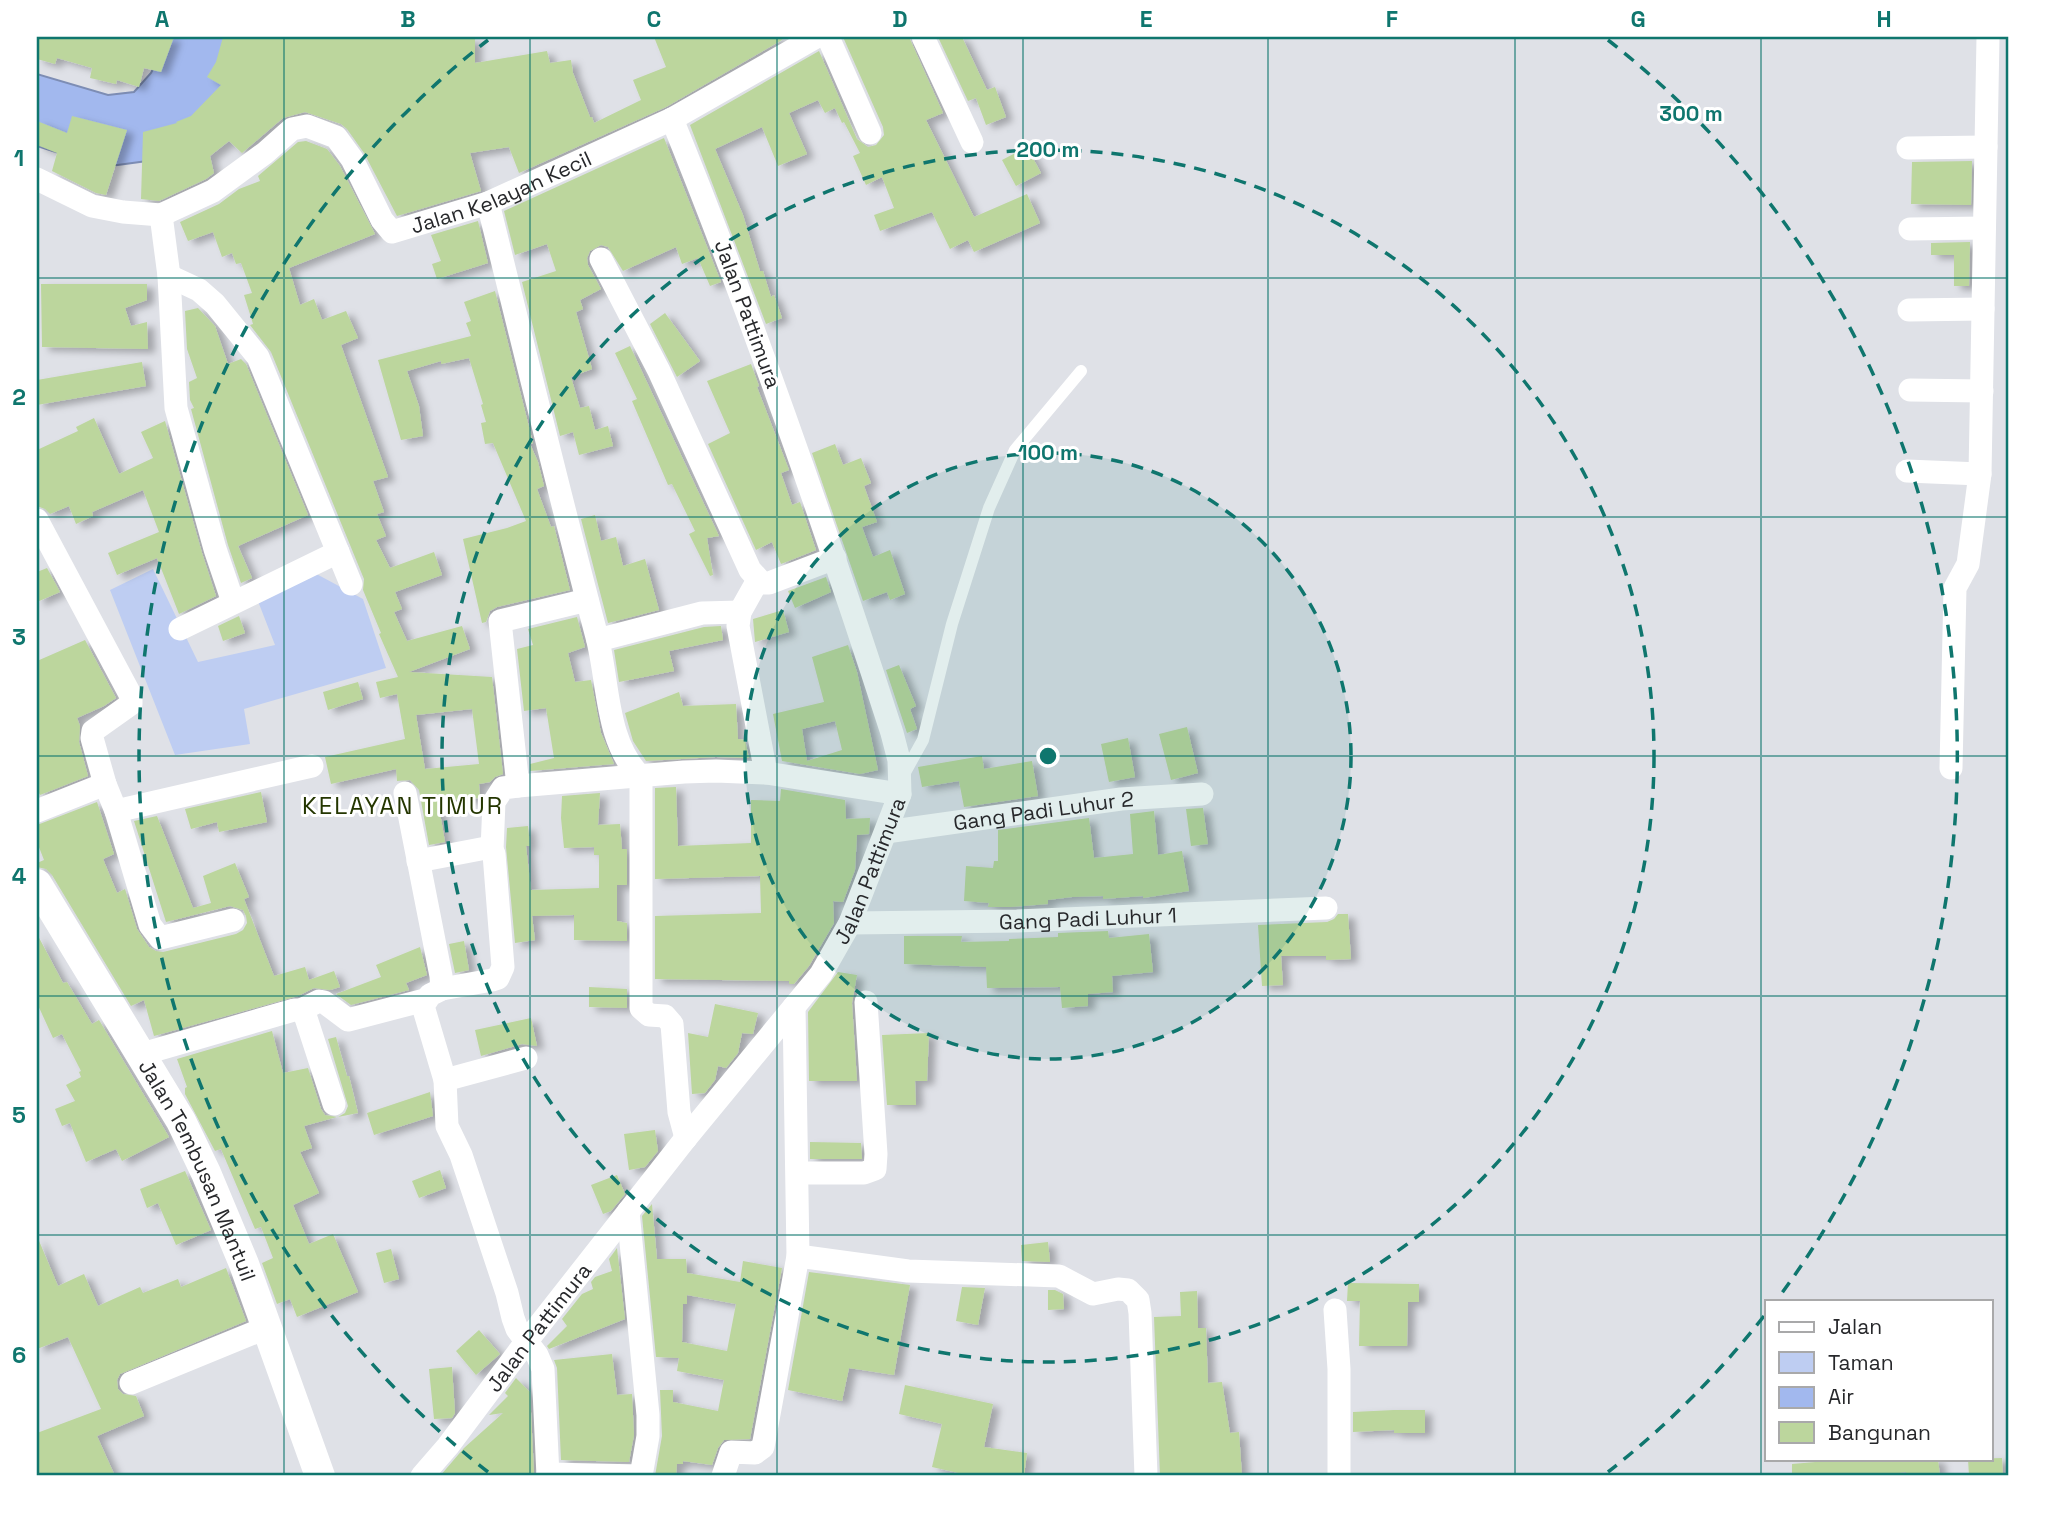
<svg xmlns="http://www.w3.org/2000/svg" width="2045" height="1513" font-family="'Space Grotesk',sans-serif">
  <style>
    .green { fill: #becdf2 }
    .water { fill: #a2b8ee; stroke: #7d8db4; stroke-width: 2 }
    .building { fill: #bcd69d; fill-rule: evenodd; filter: url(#shadow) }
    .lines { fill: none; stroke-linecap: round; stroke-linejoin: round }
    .service { stroke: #fff; stroke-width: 12 }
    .minor { stroke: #fff; stroke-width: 23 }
    .tertiary { stroke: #fff; stroke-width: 30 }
    .grid { fill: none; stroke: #0f766e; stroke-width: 2; stroke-opacity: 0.55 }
    .ring { fill: none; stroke: #0f766e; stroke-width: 3.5; stroke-dasharray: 12 9 }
    .labels { text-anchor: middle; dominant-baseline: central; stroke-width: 6; stroke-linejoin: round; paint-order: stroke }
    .street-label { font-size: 21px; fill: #27282b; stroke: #fff }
    .quarter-label { font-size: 24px; letter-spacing: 2px; fill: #243600; stroke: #fff }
    .centre { fill: #0f766e; stroke: #fff; stroke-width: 3.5 }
    .ring-label { font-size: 21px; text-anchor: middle; font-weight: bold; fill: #0f766e; stroke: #fff; stroke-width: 6; stroke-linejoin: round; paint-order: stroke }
    .neatline { fill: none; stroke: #0f766e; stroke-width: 2.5 }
    .grid-label { font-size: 23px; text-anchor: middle; font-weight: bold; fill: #0f766e }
  </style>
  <defs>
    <filter id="shadow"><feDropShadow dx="7" dy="4" stdDeviation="3.5" flood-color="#0004"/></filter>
  </defs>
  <rect width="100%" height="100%" fill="#dfe1e7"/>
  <path class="green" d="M 153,569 L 198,662 L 275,645 L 256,596 L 309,570 L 363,599 L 386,668 L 244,709 L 250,744 L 175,755 L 110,590 Z"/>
  <path class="water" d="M 170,37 L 269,37 L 253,79 L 147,161 L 103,167 L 37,146 L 37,74 L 108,95 L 134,92 L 151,73 Z"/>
  <path class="building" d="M 37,37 L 174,37 L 161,72 L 144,68 L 139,87 L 117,80 L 116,84 L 90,78 L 92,68 L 57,58 L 55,64 L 37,59 Z
    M 223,37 L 432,37 L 431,39 L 475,39 L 475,63 L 547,51 L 550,63 L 571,60 L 573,73 L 590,117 L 592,117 L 594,123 L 641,100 L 633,80 L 666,67 L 654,37 L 781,37 L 782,40 L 666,107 L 519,173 L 509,147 L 470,153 L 481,191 L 397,216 L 364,153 L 347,129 L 341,124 L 305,112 L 283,118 L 242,153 L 229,141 L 210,156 L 214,173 L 206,179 L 159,201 L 141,199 L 143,132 L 177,123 L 176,122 L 191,116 L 221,85 L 207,77 L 216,62 Z
    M 843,37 L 909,37 L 943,113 L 926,120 L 974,217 L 1027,194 L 1040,223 L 974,252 L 968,240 L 950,249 L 932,212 L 880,231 L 874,215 L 894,208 L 882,177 L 866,185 L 853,156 L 860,153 L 844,122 L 842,123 L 835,108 L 825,113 L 818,100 L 789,113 L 807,154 L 778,166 L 762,127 L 715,149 L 743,215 L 760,271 L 763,271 L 771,297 L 774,295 L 782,318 L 766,324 L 690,125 L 819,51 L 857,139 L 868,147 L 876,145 L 884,135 L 883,127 Z
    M 938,37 L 962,37 L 987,90 L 995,87 L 1006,117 L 986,125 L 976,98 L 968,101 Z
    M 72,116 L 127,130 L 106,195 L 96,193 L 52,171 L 57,153 L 37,145 L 37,121 L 67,133 Z
    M 664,138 L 721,282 L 710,286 L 698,258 L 682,264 L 676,247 L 623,271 L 608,247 L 601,245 L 590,251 L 587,258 L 588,265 L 601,289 L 580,300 L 583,309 L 576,312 L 592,369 L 571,377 L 580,408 L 589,406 L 595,430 L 608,426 L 613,446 L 579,455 L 573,432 L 560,436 L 522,282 L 556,271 L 547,244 L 515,255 L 504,211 Z
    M 306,141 L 327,149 L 340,166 L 375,234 L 289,268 L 300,305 L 314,299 L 322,320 L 346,311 L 358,338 L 341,345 L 388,477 L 373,481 L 384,512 L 377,514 L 386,536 L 376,540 L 390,568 L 434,552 L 442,575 L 395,592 L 402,609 L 394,612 L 407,641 L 462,626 L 470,649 L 409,672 L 492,677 L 503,774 L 495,777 L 490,782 L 479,784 L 480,798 L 455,800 L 456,806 L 439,807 L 445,842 L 429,845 L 419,790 L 410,780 L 397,781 L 396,769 L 331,784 L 325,757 L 405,739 L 397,694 L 380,698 L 376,682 L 398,677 L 379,634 L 381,633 L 363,590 L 364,579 L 271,352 L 250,325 L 253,324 L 244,295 L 252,293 L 241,263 L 236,264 L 232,253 L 222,257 L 213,232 L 188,241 L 180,222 L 219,204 L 239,189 L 260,181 L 258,176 L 298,142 ZM 472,709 L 479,764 L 425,769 L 416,715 Z
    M 1027,147 L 1041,173 L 1016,186 L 1002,160 Z
    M 1972,161 L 1971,205 L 1911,204 L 1912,162 Z
    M 478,221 L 488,263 L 437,279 L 432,264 L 441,261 L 431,235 Z
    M 1970,242 L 1969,286 L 1954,286 L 1954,255 L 1931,255 L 1931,243 Z
    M 41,284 L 147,284 L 147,300 L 125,308 L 131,326 L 147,322 L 148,349 L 42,347 Z
    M 495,291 L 533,443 L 530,444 L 538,462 L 544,486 L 537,489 L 551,527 L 554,526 L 570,590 L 497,607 L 490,611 L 486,622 L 482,623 L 463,539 L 507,528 L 526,521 L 493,443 L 485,444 L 481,423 L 486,422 L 481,405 L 483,404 L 469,358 L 441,364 L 441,361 L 407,371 L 419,406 L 423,436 L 401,440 L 378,360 L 471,336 L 466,323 L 471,321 L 464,302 Z
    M 198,308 L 215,326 L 228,364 L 241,359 L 246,364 L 308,515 L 238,546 L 252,578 L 241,583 L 228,545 L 191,409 L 194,408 L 190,400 L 189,382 L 197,378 L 187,349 L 185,311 Z
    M 665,313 L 700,361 L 677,377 L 650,324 Z
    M 630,346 L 719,536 L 707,538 L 713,575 L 710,576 L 689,534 L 695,531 L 672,484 L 668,485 L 632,401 L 637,399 L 615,353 Z
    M 142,362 L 146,386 L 37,405 L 37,380 Z
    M 751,364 L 759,386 L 757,387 L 789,470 L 781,473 L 792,505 L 800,502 L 816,550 L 781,564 L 772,542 L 756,550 L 708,444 L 730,433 L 707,381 Z
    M 94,418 L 119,474 L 153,458 L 141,432 L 165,421 L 202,553 L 216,596 L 179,614 L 157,558 L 117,575 L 108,553 L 159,532 L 143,490 L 92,512 L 93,516 L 76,524 L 69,506 L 50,514 L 45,509 L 37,506 L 37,450 L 78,431 L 76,427 Z
    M 835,444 L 843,465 L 861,458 L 871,483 L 864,486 L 877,522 L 862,527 L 873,557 L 890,550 L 905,594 L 890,600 L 887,592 L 863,601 L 812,453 Z
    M 595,515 L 601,541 L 616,537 L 623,566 L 645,559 L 659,610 L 608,623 L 581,519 Z
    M 47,568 L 60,592 L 37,602 L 37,572 Z
    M 826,577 L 831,592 L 795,608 L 788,591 Z
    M 783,610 L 789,632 L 755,642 L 753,619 Z
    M 239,616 L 245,633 L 223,641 L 218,626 Z
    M 577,617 L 585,647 L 568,653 L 575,682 L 591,680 L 601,733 L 614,764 L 530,771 L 530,764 L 554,758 L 546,708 L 524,711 L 517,649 L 533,645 L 528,629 Z
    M 721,626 L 723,640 L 669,651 L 674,671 L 619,682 L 614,650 L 704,627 Z
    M 85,640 L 116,698 L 104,706 L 77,718 L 80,726 L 79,742 L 88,776 L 40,795 L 37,789 L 37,661 Z
    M 848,645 L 857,672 L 878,770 L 860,774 L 782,761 L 773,714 L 824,702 L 812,657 ZM 835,721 L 842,750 L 807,761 L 802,729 Z
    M 899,665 L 916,706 L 910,709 L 917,729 L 907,733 L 886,670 Z
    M 358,682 L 363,699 L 328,710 L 323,692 Z
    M 679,692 L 683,706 L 736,704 L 738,739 L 745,740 L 749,758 L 716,757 L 646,761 L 633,741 L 625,713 Z
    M 1187,727 L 1198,773 L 1171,780 L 1159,734 Z
    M 1128,738 L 1135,777 L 1109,782 L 1101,744 Z
    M 982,756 L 984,769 L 1032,761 L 1038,796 L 964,807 L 959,781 L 922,787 L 918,767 Z
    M 676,787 L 678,846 L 751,843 L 751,800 L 780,801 L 781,789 L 845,800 L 846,819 L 870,818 L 869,834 L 857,835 L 855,870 L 843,902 L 833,901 L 834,923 L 809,966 L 794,984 L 789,984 L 789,981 L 655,979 L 655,916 L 761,913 L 760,876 L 655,879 L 655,788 Z
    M 261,792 L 267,822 L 219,832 L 217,822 L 191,829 L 185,809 Z
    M 600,793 L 598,825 L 620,824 L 622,849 L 627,849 L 627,885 L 617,885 L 617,921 L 627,923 L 627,941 L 574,940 L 574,915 L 532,916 L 535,940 L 515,943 L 506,847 L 507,828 L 528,826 L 530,846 L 526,846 L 531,890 L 599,888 L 599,855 L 594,855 L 594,847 L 564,848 L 561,818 L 562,796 Z
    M 97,802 L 114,854 L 103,859 L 117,893 L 125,889 L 137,929 L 149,947 L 156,951 L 163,952 L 236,934 L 243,930 L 247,923 L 246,916 L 243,910 L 230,906 L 166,922 L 134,821 L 157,816 L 193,908 L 211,903 L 203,876 L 235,863 L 249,897 L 244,899 L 274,976 L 305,967 L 309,980 L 334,971 L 340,987 L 330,990 L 314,988 L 298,996 L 154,1036 L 144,1000 L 131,1006 L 52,875 L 46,869 L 37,867 L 37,863 L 44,860 L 37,842 L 37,825 Z
    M 1203,808 L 1208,844 L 1191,846 L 1186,809 Z
    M 1154,811 L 1158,855 L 1182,851 L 1189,891 L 1143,898 L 1143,896 L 1103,899 L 1103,896 L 1072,897 L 1048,900 L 1048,904 L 1011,907 L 988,907 L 989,903 L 964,901 L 966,866 L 993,868 L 994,861 L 998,861 L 998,830 L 1089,818 L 1094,858 L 1133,854 L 1130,814 Z
    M 1338,914 L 1348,914 L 1351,959 L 1326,960 L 1326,956 L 1281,956 L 1283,985 L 1262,986 L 1258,925 L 1327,922 L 1334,919 Z
    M 1108,931 L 1109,938 L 1149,934 L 1153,972 L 1112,976 L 1113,992 L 1088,994 L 1088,1006 L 1062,1008 L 1060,987 L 987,988 L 986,967 L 904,964 L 904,936 L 962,936 L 961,942 L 1009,941 L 1009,939 L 1058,937 L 1058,933 Z
    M 37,934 L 63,983 L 67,982 L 92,1024 L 99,1020 L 169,1137 L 122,1161 L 116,1149 L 86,1162 L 70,1123 L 62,1126 L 55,1109 L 75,1101 L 66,1085 L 81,1077 L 79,1072 L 81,1071 L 62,1034 L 53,1038 L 37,1003 Z
    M 464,941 L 469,970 L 455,973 L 449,944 Z
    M 420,947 L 427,975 L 406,983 L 409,990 L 351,1005 L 336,994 L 381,977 L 376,965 Z
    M 838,972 L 857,975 L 852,1003 L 857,1081 L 809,1081 L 808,1012 Z
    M 589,987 L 627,989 L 627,1008 L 589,1007 Z
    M 715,1004 L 758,1013 L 753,1034 L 742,1033 L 738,1053 L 726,1068 L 718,1066 L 715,1080 L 705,1093 L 692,1094 L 688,1033 L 708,1037 Z
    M 531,1018 L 537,1046 L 522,1044 L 481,1056 L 475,1030 Z
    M 272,1031 L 283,1073 L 308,1068 L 321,1109 L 325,1115 L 337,1117 L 304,1126 L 312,1148 L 300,1152 L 319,1193 L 293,1205 L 309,1244 L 333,1234 L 358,1292 L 297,1317 L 290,1299 L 277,1304 L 262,1263 L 273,1258 L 261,1227 L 255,1229 L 221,1149 L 215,1151 L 185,1094 L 185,1088 L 187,1087 L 177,1059 Z
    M 929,1033 L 927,1081 L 915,1081 L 916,1105 L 887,1105 L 882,1035 Z
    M 336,1037 L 347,1076 L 349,1076 L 358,1113 L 338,1117 L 345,1113 L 348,1106 L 328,1039 Z
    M 430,1092 L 433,1116 L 374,1135 L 367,1113 Z
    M 655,1130 L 658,1151 L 645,1167 L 629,1170 L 624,1134 Z
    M 810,1142 L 861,1143 L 862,1159 L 810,1159 Z
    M 440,1170 L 446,1188 L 419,1198 L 412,1181 Z
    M 185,1171 L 211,1230 L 176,1245 L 158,1203 L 147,1208 L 140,1189 Z
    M 617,1175 L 625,1194 L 611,1211 L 603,1214 L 591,1185 Z
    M 652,1204 L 657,1259 L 686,1259 L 687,1273 L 740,1282 L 743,1261 L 782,1268 L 750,1439 L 724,1440 L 718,1448 L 712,1465 L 683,1461 L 683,1464 L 677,1464 L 676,1476 L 655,1476 L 662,1436 L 660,1390 L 673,1390 L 673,1402 L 718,1411 L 724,1380 L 677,1371 L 679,1358 L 656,1357 L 642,1216 ZM 687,1295 L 736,1304 L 727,1351 L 682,1342 L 683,1304 L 687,1304 Z
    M 37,1236 L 58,1286 L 84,1274 L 98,1306 L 140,1287 L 143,1293 L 178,1279 L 181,1287 L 226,1268 L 246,1321 L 120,1374 L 117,1380 L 118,1389 L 123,1394 L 136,1396 L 144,1416 L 97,1436 L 115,1476 L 37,1476 L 37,1433 L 101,1409 L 68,1337 L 37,1349 Z
    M 1048,1242 L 1050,1262 L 1022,1261 L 1021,1245 Z
    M 617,1248 L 625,1319 L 549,1349 L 547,1346 L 567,1326 L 562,1319 L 582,1294 L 593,1289 L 591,1282 L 595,1277 L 612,1271 L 609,1259 Z
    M 391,1249 L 399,1279 L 384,1283 L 376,1253 Z
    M 809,1272 L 910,1285 L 894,1375 L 849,1368 L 842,1401 L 788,1390 Z
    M 1348,1283 L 1419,1284 L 1419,1302 L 1408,1302 L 1407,1346 L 1359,1346 L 1360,1301 L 1347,1301 Z
    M 962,1287 L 985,1288 L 978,1325 L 956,1321 Z
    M 1048,1290 L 1055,1290 L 1063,1294 L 1064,1309 L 1048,1310 Z
    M 1197,1291 L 1198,1328 L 1206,1328 L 1208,1383 L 1222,1382 L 1230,1433 L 1239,1432 L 1242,1476 L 1160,1476 L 1154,1317 L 1181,1316 L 1180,1292 Z
    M 479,1330 L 500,1354 L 476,1375 L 456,1351 Z
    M 612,1354 L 617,1395 L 632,1394 L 634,1435 L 629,1462 L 561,1460 L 557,1368 L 554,1360 Z
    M 452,1367 L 455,1413 L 452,1418 L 434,1419 L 429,1369 Z
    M 516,1378 L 530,1392 L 534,1473 L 504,1474 L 506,1476 L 440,1476 L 464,1448 L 503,1413 L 489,1415 L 508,1396 L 505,1393 Z
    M 905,1385 L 993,1404 L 984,1447 L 1027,1453 L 1024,1476 L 972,1476 L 932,1467 L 942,1424 L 899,1414 Z
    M 1394,1410 L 1425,1410 L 1425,1433 L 1394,1433 L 1394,1430 L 1353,1432 L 1353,1412 Z
    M 2002,1458 L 2003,1476 L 1969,1476 L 1968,1459 Z
    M 1827,1459 L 1938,1459 L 1940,1476 L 1906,1476 L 1906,1472 L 1875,1476 L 1792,1476 L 1792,1464 L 1827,1461 Z"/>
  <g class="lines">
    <path class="service" d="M 903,776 L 923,740 L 952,624 L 989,508 L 1015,450 L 1081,371"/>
    <g class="minor">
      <path d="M 828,37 L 870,133"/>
      <path d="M 923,37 L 972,142"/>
      <path d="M 1908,148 L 1986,147"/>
      <path id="s1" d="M 37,179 L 92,206 L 123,212 L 161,215 L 213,191 L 265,153 L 292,129 L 307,126 L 336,137 L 352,159 L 382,220 L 392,232 L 488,203 L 672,119 L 816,37"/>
      <path d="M 488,203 C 524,348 559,493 597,637 C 609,682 605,742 641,777 L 641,1008 L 649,1015 L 665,1016 L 672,1024 L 679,1112 L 686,1138"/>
      <path d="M 161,215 L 169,276 L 176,408 L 215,549 L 233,602"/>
      <path d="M 1910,229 L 1984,228"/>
      <path d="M 601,259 L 659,371 L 750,570 L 762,583 L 769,583 L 835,558"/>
      <path d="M 169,276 L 199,290 L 215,304 L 258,357 L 351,584"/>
      <path d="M 1909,310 L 1983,309"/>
      <path d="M 1910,390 L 1982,391"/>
      <path d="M 1907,471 L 1980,474"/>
      <path d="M 37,520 L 131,696 L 131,704 L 93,731 L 92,738 L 105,784 L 37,811"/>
      <path d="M 758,580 L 740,612 L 738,626 L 766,773"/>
      <path d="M 180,629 L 338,552"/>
      <path d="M 598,640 L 702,613 L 740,612"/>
      <path d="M 1951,768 L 1955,588 L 1968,564 L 1980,474 L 1988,37"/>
      <path d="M 105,784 L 116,811 L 150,925 L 160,938 L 233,920"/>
      <path d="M 518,786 L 500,621 L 587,600"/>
      <path d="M 405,793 L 441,976 L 442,989 L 430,995 L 423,1006 L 445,1080 L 447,1126 L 461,1155 L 507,1293 L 513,1318 L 517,1329 L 537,1355 L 543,1369 L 548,1476"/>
      <path d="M 116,811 L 312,766"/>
      <path id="s2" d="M 886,832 L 1121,799 L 1202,794"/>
      <path d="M 492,850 L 494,802 L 503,788 L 518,786 L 684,772 L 716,771 L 766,773 L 900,794"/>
      <path d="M 418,861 L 486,848 L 490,848 L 494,854 L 503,967 L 498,978 L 492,980 L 442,989"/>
      <path id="s3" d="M 850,923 L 1017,921 L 1326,908"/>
      <path d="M 301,1010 L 319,1001 L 324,1002 L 348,1020 L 425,1000"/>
      <path d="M 142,1054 L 294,1010 L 301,1010 L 306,1018 L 334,1104"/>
      <path d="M 445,1080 L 526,1058"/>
      <path d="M 798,1173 L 864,1173 L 875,1169 L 876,1154 L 866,1002"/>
      <path d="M 628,1212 L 648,1415 L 648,1436 L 641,1476"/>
      <path d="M 798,1256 L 908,1271 L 1059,1276 L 1093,1294 L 1118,1289 L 1128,1290 L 1138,1300 L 1140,1313 L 1146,1476"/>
      <path d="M 1335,1310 L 1339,1369 L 1339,1476"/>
      <path d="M 131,1383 L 268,1327"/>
      <path d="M 548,1474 L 641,1476"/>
      <path id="s4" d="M 422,1476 L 448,1446 L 526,1342 L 686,1138 L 821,974 L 850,923 L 900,794 L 899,760 L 892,733 C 825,526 754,321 672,119"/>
      <path d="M 723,1476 L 731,1452 L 755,1453 L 763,1447 L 798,1256 L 794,1007"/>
    </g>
    <path class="tertiary" id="s5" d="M 37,884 L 181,1121 L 206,1173 L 244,1264 L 320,1476"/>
  </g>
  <path class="grid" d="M 284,37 L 284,1476M 530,37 L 530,1476M 777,37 L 777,1476M 1023,37 L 1023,1476M 1268,37 L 1268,1476M 1515,37 L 1515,1476M 1761,37 L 1761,1476M 37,278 L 2008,278M 37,517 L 2008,517M 37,756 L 2008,756M 37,996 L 2008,996M 37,1235 L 2008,1235"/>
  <circle cx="1048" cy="756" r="303" fill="#0f766e" fill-opacity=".12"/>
  <g class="ring">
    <circle cx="1048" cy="756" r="303"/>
    <circle cx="1048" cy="756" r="606"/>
    <path d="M1764 1316A909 909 0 0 1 1608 1472M488 1472A909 909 0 0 1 488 40M1608 40A909 909 0 0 1 1779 1297"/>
  </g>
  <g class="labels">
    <g class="street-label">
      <text stroke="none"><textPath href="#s1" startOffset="562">Jalan Kelayan Kecil</textPath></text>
      <text transform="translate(748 314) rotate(70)">Jalan Pattimura</text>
      <text stroke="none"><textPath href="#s2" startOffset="159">Gang Padi Luhur 2</textPath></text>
      <text stroke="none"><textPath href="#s4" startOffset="756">Jalan Pattimura</textPath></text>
      <text stroke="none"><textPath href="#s3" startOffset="238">Gang Padi Luhur 1</textPath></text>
      <text stroke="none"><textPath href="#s5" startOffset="329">Jalan Tembusan Mantuil</textPath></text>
      <text stroke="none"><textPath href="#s4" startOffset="189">Jalan Pattimura</textPath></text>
    </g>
    <g class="quarter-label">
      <text x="403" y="805">KELAYAN TIMUR</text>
    </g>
  </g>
  <circle cx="1048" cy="756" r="10" class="centre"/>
  <g class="ring-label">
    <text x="1691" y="121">300 m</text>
    <text x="1048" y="157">200 m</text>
    <text x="1048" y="460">100 m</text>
  </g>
  <rect width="2045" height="1513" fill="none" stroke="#ffffff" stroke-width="77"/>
  <rect x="1765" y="1300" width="228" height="161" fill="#ffffff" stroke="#a9a9aa" stroke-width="2"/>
  <rect x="1779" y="1322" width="35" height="10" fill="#ffffff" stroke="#a9a9aa" stroke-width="2"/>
  <text x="1828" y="1334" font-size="21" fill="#27282b">Jalan</text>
  <rect x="1779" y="1352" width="35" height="21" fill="#becdf2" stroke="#a9a9aa" stroke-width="2"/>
  <text x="1828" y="1370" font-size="21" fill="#27282b">Taman</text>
  <rect x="1779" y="1387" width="35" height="21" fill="#a2b8ee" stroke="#a9a9aa" stroke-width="2"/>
  <text x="1828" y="1404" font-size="21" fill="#27282b">Air</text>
  <rect x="1779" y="1422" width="35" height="21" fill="#bcd69d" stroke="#a9a9aa" stroke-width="2"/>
  <text x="1828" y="1440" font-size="21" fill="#27282b">Bangunan</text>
  <rect x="38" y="38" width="1969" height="1436" class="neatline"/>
  <g class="grid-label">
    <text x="162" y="27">A</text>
    <text x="408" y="27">B</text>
    <text x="654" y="27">C</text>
    <text x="900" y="27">D</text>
    <text x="1146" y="27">E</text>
    <text x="1392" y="27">F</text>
    <text x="1638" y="27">G</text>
    <text x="1884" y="27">H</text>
    <text x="19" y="166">1</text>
    <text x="19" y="405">2</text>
    <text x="19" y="645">3</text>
    <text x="19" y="884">4</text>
    <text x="19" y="1123">5</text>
    <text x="19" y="1363">6</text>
  </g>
</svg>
